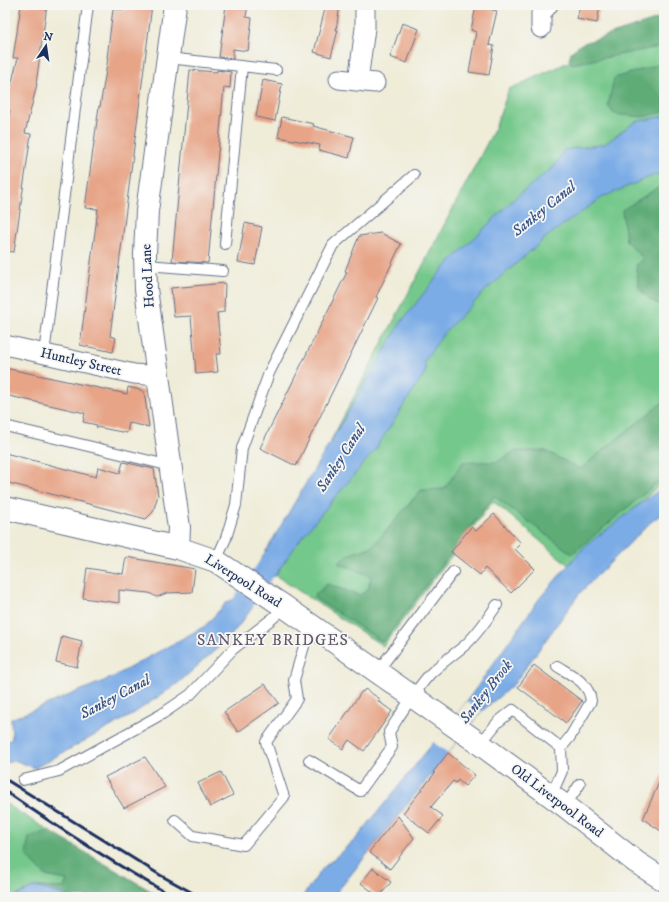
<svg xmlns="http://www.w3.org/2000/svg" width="669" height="902" font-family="'IM FELL DW Pica',serif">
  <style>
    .green { fill: #74c88b; stroke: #487c74 }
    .forest { fill: #5fac77; stroke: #3d6e6a }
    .water { fill: #7cace6; stroke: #4c6ea2 }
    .pier { fill: #efecd8 }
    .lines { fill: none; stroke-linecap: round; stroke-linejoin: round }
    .canal { stroke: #7cace6; stroke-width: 20 }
    .building { fill: #e7a487 }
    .service-casing { stroke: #657189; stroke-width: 12 }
    .minor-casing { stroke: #657189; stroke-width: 21 }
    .tertiary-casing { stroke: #657189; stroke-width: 24 }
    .service { stroke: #fff; stroke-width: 10 }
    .minor { stroke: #fff; stroke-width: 19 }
    .tertiary { stroke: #fff; stroke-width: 22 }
    .rail { stroke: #1b2f5e; stroke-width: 3 }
    .labels { text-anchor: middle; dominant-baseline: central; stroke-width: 3.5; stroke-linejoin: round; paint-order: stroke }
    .street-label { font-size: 14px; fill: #1b2f5e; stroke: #f6f6f2 }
    .water-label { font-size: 15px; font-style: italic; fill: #385487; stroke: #f6f6f2 }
    .quarter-label { font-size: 16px; letter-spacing: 1px; fill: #62586c; stroke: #f6f6f2 }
  </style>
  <rect width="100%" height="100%" fill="#f6f6f2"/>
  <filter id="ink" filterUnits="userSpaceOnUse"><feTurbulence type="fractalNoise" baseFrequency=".025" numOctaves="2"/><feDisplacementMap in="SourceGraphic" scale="8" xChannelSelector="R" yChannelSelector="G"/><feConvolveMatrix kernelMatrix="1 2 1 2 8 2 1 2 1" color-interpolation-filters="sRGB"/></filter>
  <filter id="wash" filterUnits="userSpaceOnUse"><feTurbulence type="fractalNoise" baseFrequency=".012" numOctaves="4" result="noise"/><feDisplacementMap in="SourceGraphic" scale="16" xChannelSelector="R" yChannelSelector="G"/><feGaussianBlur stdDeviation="0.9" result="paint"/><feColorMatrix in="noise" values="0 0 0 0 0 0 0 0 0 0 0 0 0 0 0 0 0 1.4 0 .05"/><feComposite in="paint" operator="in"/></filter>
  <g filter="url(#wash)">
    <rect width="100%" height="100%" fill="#efecd8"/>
    <path class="green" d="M 664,19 L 664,480 L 573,569 L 493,501 L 383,646 L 264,568 L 495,128 L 509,89 Z
      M 5,803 L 49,831 L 29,837 L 46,876 L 67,880 L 64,888 L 35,887 L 14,897 L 5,897 Z"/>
    <path class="forest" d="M 664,17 L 664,46 L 572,64 L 569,60 L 571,52 L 581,44 Z
      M 664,63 L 664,112 L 642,117 L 614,114 L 608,106 L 614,78 Z
      M 664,184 L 664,306 L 651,301 L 639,288 L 636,265 L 643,258 L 626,241 L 622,210 Z
      M 664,401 L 664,477 L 572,554 L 494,496 L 383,642 L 313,597 L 327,584 L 359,595 L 368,590 L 371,576 L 338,563 L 348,555 L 373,546 L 421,490 L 444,489 L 463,462 L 497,462 L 515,451 L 546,451 L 580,469 Z
      M 49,831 L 161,897 L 14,897 L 35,887 L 64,888 L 67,880 L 46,876 L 26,855 L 29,837 Z"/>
    <path class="water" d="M 664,116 L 664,171 L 603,197 L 550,234 L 486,290 L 444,333 L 424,362 L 426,371 L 375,450 L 301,538 L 274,577 L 257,566 L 402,321 L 443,269 L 516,197 L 554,167 L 564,150 L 605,144 L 635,122 Z
      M 664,486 L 664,512 L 651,522 L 579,594 L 514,684 L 482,711 L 337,892 L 334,897 L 302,897 L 323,868 L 356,839 L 467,701 L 539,599 L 585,546 Z
      M 237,596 L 253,607 L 230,637 L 177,684 L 130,716 L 35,768 L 14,760 L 5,764 L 5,743 L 12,739 L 11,719 L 111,678 L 205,626 L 227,602 L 234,599 Z
      M 35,887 L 73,897 L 14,897 Z"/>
    <path class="pier" d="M 467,701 L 482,711 L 448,753 L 433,742 Z"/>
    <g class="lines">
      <path class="canal" d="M 225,621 L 240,607 L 281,548"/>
    </g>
    <g id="blocks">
      <path class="building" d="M 21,5 L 47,5 L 36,84 L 37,84 L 25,133 L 31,134 L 14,252 L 5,251 L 5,140 L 10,110 L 5,109 L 18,58 L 13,58 Z
        M 127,5 L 152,5 L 110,336 L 116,338 L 113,352 L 80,345 L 98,209 L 85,208 L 99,106 L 100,107 L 108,58 L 107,58 L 113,9 L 126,10 Z
        M 226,5 L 248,5 L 246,17 L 252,18 L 248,51 L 233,49 L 233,59 L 219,57 Z
        M 326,5 L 340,5 L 336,30 L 338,30 L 331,57 L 314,52 Z
        M 580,5 L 600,5 L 597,23 L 577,19 Z
        M 476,6 L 497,11 L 489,45 L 494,46 L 489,75 L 469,72 L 476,32 L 471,30 Z
        M 402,23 L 419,29 L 407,63 L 390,57 Z
        M 190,70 L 217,72 L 217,70 L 231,72 L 230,88 L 224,87 L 208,263 L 172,261 Z
        M 263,80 L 282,84 L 275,121 L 256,117 Z
        M 282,117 L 314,124 L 313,126 L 354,137 L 349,158 L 319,150 L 320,145 L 278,137 Z
        M 245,223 L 262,227 L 255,265 L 238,262 Z
        M 381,233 L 401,244 L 376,297 L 378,298 L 296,466 L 260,448 L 347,272 L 345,271 L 359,236 Z
        M 225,283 L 224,312 L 217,313 L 221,354 L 216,354 L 218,372 L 196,374 L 191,316 L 174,317 L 171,288 Z
        M 5,368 L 127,394 L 128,387 L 144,391 L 149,427 L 129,423 L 127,433 L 96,427 L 97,425 L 83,422 L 85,413 L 5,395 Z
        M 5,453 L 96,477 L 98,467 L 120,473 L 123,462 L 154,469 L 158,495 L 153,512 L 146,519 L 5,482 Z
        M 494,514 L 521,543 L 515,549 L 535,569 L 511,593 L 485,568 L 480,575 L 451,552 L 471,527 L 476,531 Z
        M 126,557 L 195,569 L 192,592 L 167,593 L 157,597 L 149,593 L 119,590 L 119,603 L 83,598 L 87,568 L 123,574 Z
        M 62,636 L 82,641 L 77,667 L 56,662 Z
        M 534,665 L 582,701 L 566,723 L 518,687 Z
        M 265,684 L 279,703 L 238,732 L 224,712 Z
        M 365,689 L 380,699 L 378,701 L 392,711 L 364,751 L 349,740 L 343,749 L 329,739 L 362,691 L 363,692 Z
        M 448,753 L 475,775 L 465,786 L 458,780 L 456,783 L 453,781 L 431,807 L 443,816 L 429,833 L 403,813 L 435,773 L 433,772 Z
        M 145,757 L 165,787 L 124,808 L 105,777 Z
        M 664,771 L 664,833 L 643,819 Z
        M 221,772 L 233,795 L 210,807 L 198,783 Z
        M 398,816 L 414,838 L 390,869 L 369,852 Z
        M 373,868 L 391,882 L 379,897 L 361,883 Z"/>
    </g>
  </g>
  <g filter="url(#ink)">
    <use href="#blocks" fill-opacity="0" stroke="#657189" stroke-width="1"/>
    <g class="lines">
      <g class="service-casing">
        <path id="service" d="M 168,58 L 276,70
          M 225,244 L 242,66
          M 146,265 L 223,271
          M 44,354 L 88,5
          M 5,426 L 171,466
          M 216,561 L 226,538 L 236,505 L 242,448 L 269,373 L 333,245 L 414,175
          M 377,672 L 453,572
          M 480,744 L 498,722 L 513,710 L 561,748
          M 309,760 L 360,791 L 392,747 L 389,732 C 402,712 414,692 430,674 C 441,663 452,656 464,646 C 477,635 487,619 497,605
          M 23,780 L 59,771 L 162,714 L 190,695 L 233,649 L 273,618 L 285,607
          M 551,796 L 562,771 L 561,748 L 570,737 L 591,701 C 589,682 571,675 557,666
          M 565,806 L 580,784
          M 175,820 L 193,836 L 244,845 L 284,797 L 266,742 L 297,699 L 294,680 L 310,626"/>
      </g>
      <g class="minor-casing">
        <path id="minor" d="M 541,28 L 541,13 L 548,5
          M 339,79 L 375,83
          M 358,81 L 365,28 L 365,5
          M 5,345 L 134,374 L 158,376"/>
      </g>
      <g class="tertiary-casing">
        <path id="tertiary" d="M 175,5 L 147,211 L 145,254 L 146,289 L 179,528 L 178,548
          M 5,508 L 178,548 L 216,561 L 285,607 L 480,744 L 565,806 L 636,862 L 664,880"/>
      </g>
      <use href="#service" class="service"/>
      <use href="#minor" class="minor"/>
      <use href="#tertiary" class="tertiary"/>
      <path class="rail" d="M 5,779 L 160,875 L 200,897
        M 5,791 C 60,829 116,865 174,897"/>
    </g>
  </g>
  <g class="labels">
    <g class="street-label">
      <text transform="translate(148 276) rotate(-93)">Hood Lane</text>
      <text transform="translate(81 362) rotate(13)">Huntley Street</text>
      <text transform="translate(243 581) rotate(32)">Liverpool Road</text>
      <text transform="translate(557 801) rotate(37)">Old Liverpool Road</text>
    </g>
    <g class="water-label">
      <text transform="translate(544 209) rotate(-39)">Sankey Canal</text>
      <text transform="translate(341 458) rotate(-57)">Sankey Canal</text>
      <text transform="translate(486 692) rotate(-52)">Sankey Brook</text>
      <text transform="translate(115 697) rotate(-28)">Sankey Canal</text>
    </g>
    <g class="quarter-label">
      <text x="273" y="640">SANKEY BRIDGES</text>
    </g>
  </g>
  <rect width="669" height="902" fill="none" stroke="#f6f6f2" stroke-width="20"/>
  <g transform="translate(46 46) rotate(13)" stroke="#f6f6f2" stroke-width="3" paint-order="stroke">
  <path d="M0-3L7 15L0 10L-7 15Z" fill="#1b2f5e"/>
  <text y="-6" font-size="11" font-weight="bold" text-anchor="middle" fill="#1b2f5e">N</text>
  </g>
</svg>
